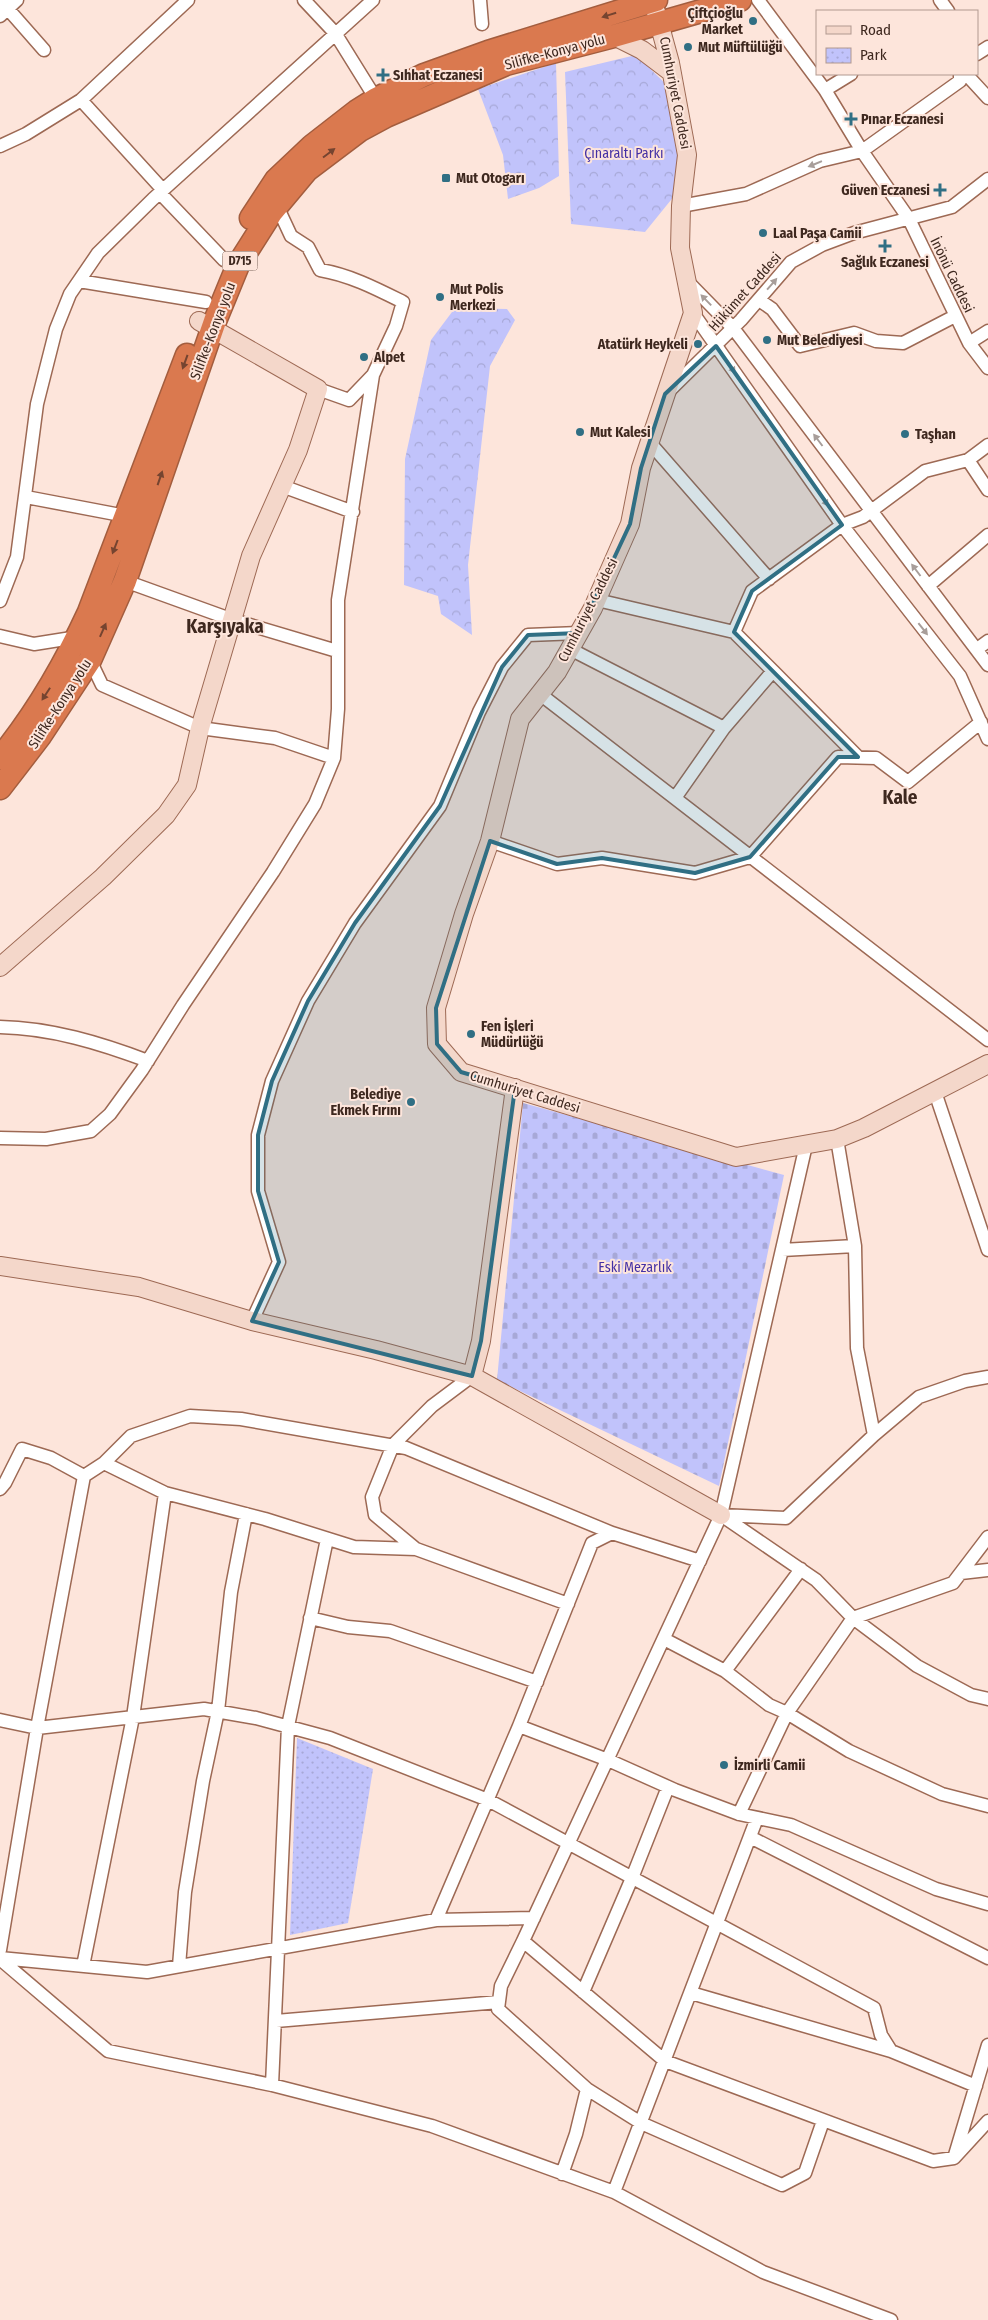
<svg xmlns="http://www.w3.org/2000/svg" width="988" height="2320" font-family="'Fira Sans Condensed',sans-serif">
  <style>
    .forest { fill: url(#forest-crowns) }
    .cemetery { fill: url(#cemetery-stones) }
    .park { fill: url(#park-dots) }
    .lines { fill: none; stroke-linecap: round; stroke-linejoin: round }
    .street-casing { stroke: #9d6954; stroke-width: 15 }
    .secondary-casing { stroke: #9d6954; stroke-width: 20 }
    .highway-casing { stroke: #a35d3e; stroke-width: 25 }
    .street { stroke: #fff; stroke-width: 12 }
    .secondary { stroke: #f4d7ca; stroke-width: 18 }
    .highway { stroke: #da794f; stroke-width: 22 }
    .oneway { fill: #754430 }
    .oneway2 { fill: #a89e9a }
    .marked { fill: #306f84; fill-opacity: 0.2; stroke: #306f84; stroke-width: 4; stroke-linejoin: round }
    .poi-dot { fill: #306f84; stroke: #fde5db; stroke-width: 2 }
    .labels { text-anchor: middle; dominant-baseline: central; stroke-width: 4; stroke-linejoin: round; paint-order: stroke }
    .shield { fill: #fde5db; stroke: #776157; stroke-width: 1 }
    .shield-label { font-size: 12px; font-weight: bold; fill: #3e281f }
    .poi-label { font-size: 14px; font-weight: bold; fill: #3e281f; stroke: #fde5db; text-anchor: start }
    .street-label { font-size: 14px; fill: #3e281f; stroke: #fde5db }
    .park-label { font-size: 14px; fill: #4430a5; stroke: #fde5db }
    .district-label { font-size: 19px; font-weight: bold; fill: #3e281f; stroke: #fde5db }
  </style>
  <defs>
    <pattern id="forest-crowns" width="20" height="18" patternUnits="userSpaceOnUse" patternTransform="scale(1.25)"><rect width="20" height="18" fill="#c1c3fb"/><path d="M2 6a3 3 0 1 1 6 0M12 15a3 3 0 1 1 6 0" fill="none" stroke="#a7a8d7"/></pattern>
    <pattern id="cemetery-stones" width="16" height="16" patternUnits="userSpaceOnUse" patternTransform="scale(1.25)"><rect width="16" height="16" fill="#c1c3fb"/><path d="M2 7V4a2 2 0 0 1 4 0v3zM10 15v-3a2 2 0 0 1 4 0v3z" fill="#a7a8d7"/></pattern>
    <pattern id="park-dots" width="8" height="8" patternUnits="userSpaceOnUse" patternTransform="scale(1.25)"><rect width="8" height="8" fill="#c1c3fb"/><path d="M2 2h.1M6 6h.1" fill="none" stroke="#a7a8d7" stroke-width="1.8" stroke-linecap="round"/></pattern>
  </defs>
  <rect width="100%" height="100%" fill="#fde5db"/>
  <path class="forest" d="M 636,55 L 670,88 L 680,153 L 675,195 L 645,232 L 571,224 L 565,72 Z
    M 556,63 L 559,176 L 539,188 L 508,199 L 503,155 L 478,89 Z
    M 455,308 L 507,309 L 515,320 L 490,366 L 468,565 L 472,635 L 441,614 L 438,596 L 404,585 L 405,459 L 431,340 Z"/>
  <path class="cemetery" d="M 523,1103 L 784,1175 L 719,1486 L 497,1380 Z"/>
  <path class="park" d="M 297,1738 L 373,1769 L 348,1923 L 290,1935 Z"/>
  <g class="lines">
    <g class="street-casing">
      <path id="street" d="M 0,0 L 44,50
        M 304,0 L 335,33 L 376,99
        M 480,0 L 482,24
        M 758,0 L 825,90 L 862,151 L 909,219 L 969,343 L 988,368
        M 940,0 L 948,11
        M 0,16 L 17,0
        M 977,54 L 988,47
        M 966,74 L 988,98
        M 825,90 L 851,74
        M 81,100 L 163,190
        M 0,146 L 26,134 L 81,100 L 188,0
        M 160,193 L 224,260
        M 277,206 L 291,236 L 308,247 L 320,270 C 350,275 377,289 403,302 L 396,326 L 373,375 L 349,400 L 318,389
        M 681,206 L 746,194 L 820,161 L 862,151 L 960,81 L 960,74
        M 686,280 L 733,328 L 988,665
        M 79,281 L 206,302
        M 759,300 L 772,309 L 800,346 L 854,333 L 876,341 L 903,343 L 955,316
        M 693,313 L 842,525 L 960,676 L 988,739
        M 969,343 L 988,331
        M 669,391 L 741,320 L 791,262 L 822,245 L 854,233 L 952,207 L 988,179
        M 650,443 L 769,579
        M 968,460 L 988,490
        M 282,486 L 353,512
        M 26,497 L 126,516
        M 125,581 L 233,620 L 337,651
        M 928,586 L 988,535
        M 597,600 L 734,632
        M 0,601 L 17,557 L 37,404 L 56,329 L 70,294 L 98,253 L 153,199 L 373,0
        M 0,636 L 34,644 L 78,637
        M 570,649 L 724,728 L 675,798
        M 977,649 L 988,641
        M 90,660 L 102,685 L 200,728 L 275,738 L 334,758 L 338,709 L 338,600 L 373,375
        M 773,671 L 858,757
        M 540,694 L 988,1040
        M 724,728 L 773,671 L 734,632 L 752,591 L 842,525 L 863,517 L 925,471 L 968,460 L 988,445
        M 490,841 L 557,864 L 602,858 L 695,873 L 750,857 L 838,757 L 876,758 L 908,782 L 981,722
        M 0,1027 C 51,1028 100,1043 148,1061
        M 935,1092 L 988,1250
        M 0,1138 L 46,1139 L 91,1131 L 110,1114 L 142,1070 L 183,1005 L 273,872 L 315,804 L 334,758
        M 837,1139 L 855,1246 L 857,1348 L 874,1435
        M 806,1145 L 721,1515 L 816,1580 L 853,1618 L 917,1666 L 971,1695 L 988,1699
        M 782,1250 L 855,1246
        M 252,1321 L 279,1262 L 258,1191 L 258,1135 L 272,1081 L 308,1001 L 355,923 L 440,806 L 479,712 L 502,667 L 528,635 L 579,633
        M 988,1377 L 965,1381 L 919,1397 L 874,1435 L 786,1518 L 721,1515 L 523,1941 L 665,2061 L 933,2161 L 954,2158 L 988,2121
        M 104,1463 L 165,1493 L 265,1519 L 354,1547 L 416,1549 L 568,1604
        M 0,1489 L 5,1483 L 22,1449 L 51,1458 L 84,1476
        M 416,1549 L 375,1515 L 372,1497 L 393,1445 L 432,1406 L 472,1376
        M 961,1573 L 988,1570
        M 310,1618 L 348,1627 L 390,1631 L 537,1682
        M 664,1639 L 725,1671 L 769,1705 L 787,1713 L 849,1751 L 942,1794 L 988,1806
        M 725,1671 L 801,1569
        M 0,1720 L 37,1728 L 204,1709 L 256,1718 L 330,1738 L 488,1800 L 874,2008 L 881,2035 L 891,2051 L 976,2086
        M 519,1726 L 608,1760 L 675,1790 L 739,1814 L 791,1825 L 936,1889 L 988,1904
        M 739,1814 L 787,1713 L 853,1618 L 953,1583 L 988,1537
        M 750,1837 L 988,1958
        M 436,1920 L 519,1726 L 592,1543 L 612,1533 L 700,1561
        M 523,1941 L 501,1986 L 498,2009 L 587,2089 L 641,2123 L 782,2185 L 805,2173 L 823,2121
        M 0,1950 L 37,1728 L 84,1476 L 104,1463 L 131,1436 L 190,1416 L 241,1419 L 406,1448 L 612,1533
        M 0,1958 L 147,1972 L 436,1920 L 534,1918
        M 0,1959 L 108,2051 L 272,2085 L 432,2126 L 614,2192 L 763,2272 L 891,2320
        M 83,1966 L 133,1717 L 165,1493
        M 179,1966 L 185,1892 L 203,1781 L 218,1711 L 231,1592 L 246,1514
        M 583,1992 L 632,1878 L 668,1787
        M 691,1993 L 891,2051
        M 276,2021 L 499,2002
        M 272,2085 L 288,1726 L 327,1539
        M 955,2155 L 988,2045
        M 562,2174 L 576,2134 L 587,2089
        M 614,2192 L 757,1818"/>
    </g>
    <g class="secondary-casing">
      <path id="secondary" d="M 656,12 L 670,63 L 687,155 L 681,206 L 680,248 L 693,313 L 641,468 L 630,524 L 593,608 L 557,672 L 520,719 L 490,841 L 464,914 L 436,1008 L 437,1044 L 461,1072 L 736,1157 L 837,1139 L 864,1128 L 988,1064
        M 614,36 L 642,50 L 671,72
        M 0,967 L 103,877 L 166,815 L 187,785 L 200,728 L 251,556 L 298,450 L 318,389 L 199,321
        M 0,1266 L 139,1287 L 252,1321 L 376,1350 L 472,1376 L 721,1515
        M 472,1376 L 481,1341 L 515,1088"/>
    </g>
    <g class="highway-casing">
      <path id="highway" d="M 251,218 L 276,180 L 312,146 L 357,111 L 376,99 L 424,75 L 488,52 L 656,0
        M 0,758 C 37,713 65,664 89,612 L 187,355
        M 0,788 L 40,736 L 90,660 L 125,581 L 215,321 L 238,265 L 271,213 L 307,170 L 360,130 L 386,116 L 506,64 L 614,36 L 740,0"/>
    </g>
    <use href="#street" class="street"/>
    <use href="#secondary" class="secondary"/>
    <use href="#highway" class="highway"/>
  </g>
  <defs><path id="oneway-solid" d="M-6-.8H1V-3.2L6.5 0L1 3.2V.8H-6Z" transform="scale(1.25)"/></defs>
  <g class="oneway">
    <use href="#oneway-solid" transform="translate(609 15) rotate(163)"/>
    <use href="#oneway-solid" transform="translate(329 153) rotate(-37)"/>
    <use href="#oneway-solid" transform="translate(185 362) rotate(110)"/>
    <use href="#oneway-solid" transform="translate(160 478) rotate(-71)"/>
    <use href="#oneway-solid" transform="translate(115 547) rotate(111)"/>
    <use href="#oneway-solid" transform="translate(103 630) rotate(-66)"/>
    <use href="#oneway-solid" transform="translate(46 694) rotate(123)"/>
  </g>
  <g class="oneway2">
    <use href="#oneway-solid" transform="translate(815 164) rotate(158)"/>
    <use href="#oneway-solid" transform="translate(772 284) rotate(-49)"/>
    <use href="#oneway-solid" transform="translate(706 300) rotate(-134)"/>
    <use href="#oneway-solid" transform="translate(731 367) rotate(55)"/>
    <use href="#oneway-solid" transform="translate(818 440) rotate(-127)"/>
    <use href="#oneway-solid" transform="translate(824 500) rotate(55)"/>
    <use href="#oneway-solid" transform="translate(916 570) rotate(-127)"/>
    <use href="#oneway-solid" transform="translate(923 629) rotate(52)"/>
  </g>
  <path class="marked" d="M 716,346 L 842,525 L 752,591 L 734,632 L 858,757 L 838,757 L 750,857 L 695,873 L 602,858 L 557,864 L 490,841 L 436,1008 L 437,1044 L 461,1072 L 515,1088 L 481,1341 L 472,1376 L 252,1321 L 279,1262 L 258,1191 L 258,1135 L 272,1081 L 308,1001 L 355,923 L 440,806 L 502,667 L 528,635 L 579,633 L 630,524 L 641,468 L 665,394 Z"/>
  <g class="poi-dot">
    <circle cx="753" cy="21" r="5"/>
    <circle cx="688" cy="47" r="5"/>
    <path d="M380.5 67.5h5v5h5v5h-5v5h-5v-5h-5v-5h5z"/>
    <path d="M848.5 111.5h5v5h5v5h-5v5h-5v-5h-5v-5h5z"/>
    <rect x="441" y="173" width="10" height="10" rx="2.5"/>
    <path d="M937.5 182.5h5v5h5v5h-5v5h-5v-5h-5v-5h5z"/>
    <circle cx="763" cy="233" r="5"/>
    <path d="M882.5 238.5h5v5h5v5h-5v5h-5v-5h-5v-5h5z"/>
    <circle cx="440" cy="297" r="5"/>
    <circle cx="767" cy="340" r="5"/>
    <circle cx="698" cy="344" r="5"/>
    <circle cx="364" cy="357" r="5"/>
    <circle cx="580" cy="432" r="5"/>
    <circle cx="905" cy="434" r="5"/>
    <circle cx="471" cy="1034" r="5"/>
    <circle cx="411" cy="1102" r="5"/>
    <circle cx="724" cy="1765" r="5"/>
  </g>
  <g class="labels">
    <rect class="shield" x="222.5" y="251.5" width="35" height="19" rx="4"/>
    <g class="shield-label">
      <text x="240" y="261">D715</text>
    </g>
    <g class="poi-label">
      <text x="743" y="13" text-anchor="end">Çiftçioğlu<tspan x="743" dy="16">Market</tspan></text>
      <text x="698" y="47">Mut Müftülüğü</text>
      <text x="393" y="75">Sıhhat Eczanesi</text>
      <text x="861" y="119">Pınar Eczanesi</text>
      <text x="456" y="178">Mut Otogarı</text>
      <text x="930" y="190" text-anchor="end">Güven Eczanesi</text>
      <text x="773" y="233">Laal Paşa Camii</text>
      <text x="885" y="262" text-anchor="middle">Sağlık Eczanesi</text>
      <text x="450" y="289">Mut Polis<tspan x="450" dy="16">Merkezi</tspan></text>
      <text x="777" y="340">Mut Belediyesi</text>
      <text x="688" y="344" text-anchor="end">Atatürk Heykeli</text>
      <text x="374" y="357">Alpet</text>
      <text x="590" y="432">Mut Kalesi</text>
      <text x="915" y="434">Taşhan</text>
      <text x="481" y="1026">Fen İşleri<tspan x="481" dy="16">Müdürlüğü</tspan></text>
      <text x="401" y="1094" text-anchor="end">Belediye<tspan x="401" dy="16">Ekmek Fırını</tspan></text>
      <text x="734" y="1765">İzmirli Camii</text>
    </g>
    <g class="street-label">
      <text transform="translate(555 52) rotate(-15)">Silifke-Konya yolu</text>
      <text transform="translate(675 93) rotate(79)">Cumhuriyet Caddesi</text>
      <text transform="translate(952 275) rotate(64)">İnönü Caddesi</text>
      <text transform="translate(745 292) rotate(-48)">Hükümet Caddesi</text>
      <text transform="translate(213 331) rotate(-69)">Silifke-Konya yolu</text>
      <text transform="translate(588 610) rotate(-63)">Cumhuriyet Caddesi</text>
      <text transform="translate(60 704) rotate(-57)">Silifke-Konya yolu</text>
      <text transform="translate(525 1092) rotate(17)">Cumhuriyet Caddesi</text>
    </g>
    <g class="park-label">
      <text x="624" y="153">Çınaraltı Parkı</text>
      <text x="635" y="1267">Eski Mezarlık</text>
    </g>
    <g class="district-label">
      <text x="225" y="626">Karşıyaka</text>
      <text x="900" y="797">Kale</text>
    </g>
  </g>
  <rect x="816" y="10" width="162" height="65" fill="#fde5db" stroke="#b19990"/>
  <rect x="826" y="26" width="25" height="8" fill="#f4d7ca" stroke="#b19990"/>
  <text x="860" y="35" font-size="15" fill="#3e281f">Road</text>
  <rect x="826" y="48" width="25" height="15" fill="url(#park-dots)" stroke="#b19990"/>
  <text x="860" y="60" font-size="15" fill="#3e281f">Park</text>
</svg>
